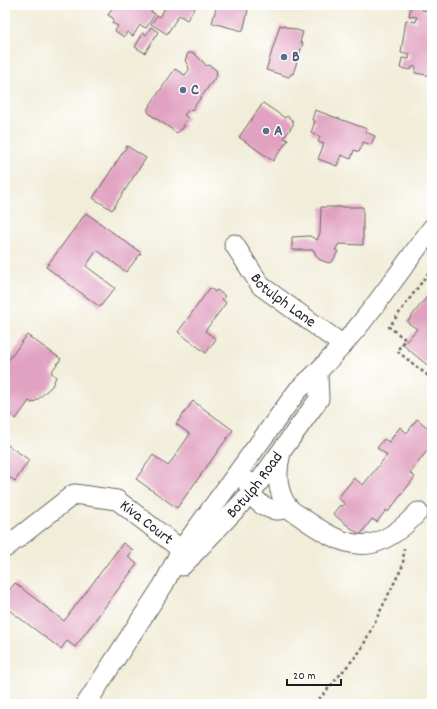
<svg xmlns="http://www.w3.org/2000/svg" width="437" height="709" font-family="Dekko,sans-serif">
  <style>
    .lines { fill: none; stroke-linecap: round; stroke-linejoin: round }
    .stream { stroke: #5fc8db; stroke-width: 5.5 }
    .building { fill: #e1a2c1 }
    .minor-casing { stroke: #67655e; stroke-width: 21 }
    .path { stroke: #67655e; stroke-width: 2.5; stroke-dasharray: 3 3; stroke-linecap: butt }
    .minor { stroke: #fff; stroke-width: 19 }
    .service-dot { fill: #5c6f8a; stroke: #fff; stroke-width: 1.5 }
    .labels { text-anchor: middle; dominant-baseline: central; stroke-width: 3; stroke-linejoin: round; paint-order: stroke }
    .service-label { font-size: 16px; font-weight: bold; fill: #4e5e75; stroke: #fff; text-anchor: start }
    .street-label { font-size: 16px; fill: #1c1c1c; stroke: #fff }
  </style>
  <rect width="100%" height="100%" fill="#fff"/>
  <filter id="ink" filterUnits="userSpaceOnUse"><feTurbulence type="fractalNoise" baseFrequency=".025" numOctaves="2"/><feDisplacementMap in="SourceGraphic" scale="8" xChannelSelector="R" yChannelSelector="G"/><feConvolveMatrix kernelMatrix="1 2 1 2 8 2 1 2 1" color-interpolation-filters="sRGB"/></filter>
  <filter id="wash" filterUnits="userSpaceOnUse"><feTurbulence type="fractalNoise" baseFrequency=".012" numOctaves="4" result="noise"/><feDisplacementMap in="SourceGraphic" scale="16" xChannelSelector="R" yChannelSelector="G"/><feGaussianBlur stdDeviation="0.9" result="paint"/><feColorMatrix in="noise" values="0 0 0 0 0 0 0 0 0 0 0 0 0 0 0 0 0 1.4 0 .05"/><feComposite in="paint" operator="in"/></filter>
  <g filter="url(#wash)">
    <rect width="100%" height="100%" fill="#f1edd9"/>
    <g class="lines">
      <path class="stream" d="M 5,700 L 11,704
        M 417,704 L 425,704"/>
    </g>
    <g id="blocks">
      <path class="building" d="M 114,5 L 142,5 L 155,14 L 146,28 L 140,25 L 133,36 L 127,32 L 124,37 L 115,31 L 118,26 L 112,23 L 114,19 L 108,15 Z
        M 164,5 L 197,5 L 187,20 L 179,15 L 167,34 L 151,24 L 157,15 L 159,17 L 166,7 Z
        M 219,5 L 246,5 L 245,9 L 248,10 L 243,31 L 212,23 L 216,8 L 218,8 Z
        M 411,5 L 423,7 L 422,10 L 425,11 L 426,5 L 432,6 L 432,76 L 415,73 L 416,67 L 412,67 L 411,70 L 400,68 L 402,58 L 409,59 L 410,54 L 401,53 L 406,20 L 416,22 L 417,17 L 409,16 Z
        M 280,25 L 303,32 L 300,42 L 303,43 L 293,74 L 291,74 L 289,77 L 266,70 Z
        M 151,27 L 158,32 L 145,53 L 135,47 L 143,33 L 146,35 Z
        M 188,53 L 194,53 L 207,66 L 209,65 L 216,70 L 217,75 L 191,111 L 189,109 L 184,115 L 188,118 L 183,124 L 185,126 L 177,133 L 151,115 L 148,112 L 148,108 L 175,69 L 185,75 L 189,70 L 188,64 L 185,61 Z
        M 263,103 L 285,118 L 287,116 L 293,121 L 293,125 L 284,138 L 288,140 L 273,161 L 239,137 Z
        M 315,110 L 367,129 L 366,132 L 375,136 L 371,145 L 363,142 L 359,152 L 354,150 L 351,159 L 341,155 L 337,166 L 318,159 L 324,144 L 318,142 L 320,137 L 311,133 L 315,121 L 312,120 Z
        M 127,146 L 146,158 L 112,210 L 93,198 Z
        M 321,207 L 363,207 L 363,245 L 339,244 L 335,250 L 338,251 L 333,261 L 329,263 L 320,260 L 316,256 L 314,250 L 292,250 L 292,237 L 310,236 L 317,240 L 320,233 Z
        M 86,213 L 141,253 L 126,272 L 97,250 L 86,266 L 115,288 L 100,307 L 46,267 Z
        M 210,288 L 215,292 L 217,290 L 225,296 L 222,299 L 226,303 L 205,331 L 216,339 L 206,353 L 178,332 Z
        M 432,290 L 432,369 L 403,345 L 417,329 L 407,322 Z
        M 27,335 L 61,359 L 51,372 L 56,377 L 52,386 L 37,400 L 32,403 L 29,401 L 16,419 L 5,410 L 5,365 Z
        M 193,401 L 233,430 L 177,508 L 136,479 L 153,455 L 168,466 L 190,434 L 176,424 Z
        M 417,419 L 432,431 L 432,444 L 410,473 L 415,477 L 388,512 L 386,510 L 377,522 L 372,519 L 360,535 L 333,514 L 340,505 L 342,507 L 345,504 L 338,498 L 354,478 L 363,485 L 387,455 L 377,448 L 384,439 L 389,442 L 400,427 L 407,433 Z
        M 5,443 L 29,460 L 15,481 L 5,474 Z
        M 123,543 L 133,550 L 128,557 L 137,564 L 75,647 L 67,641 L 61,649 L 5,607 L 5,596 L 15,583 L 64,621 Z"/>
    </g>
  </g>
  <g filter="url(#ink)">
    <use href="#blocks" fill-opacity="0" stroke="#67655e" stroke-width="1"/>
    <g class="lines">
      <g class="minor-casing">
        <g id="minor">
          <path id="s1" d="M 234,244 L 261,286 L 343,345"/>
          <path d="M 281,453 C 276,470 276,493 289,508 C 292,512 299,515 304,519 C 323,532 349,550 374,543 C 391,538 406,525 418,512"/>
          <path d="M 248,481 C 248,496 261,508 276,510 C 280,510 285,509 289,508"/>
          <path id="s2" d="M 5,548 L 74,494 L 117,500 L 191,557"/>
          <path id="s3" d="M 182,566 L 251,493 L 319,399 L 318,373"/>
          <path d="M 86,704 L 164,584 L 181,550 L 298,390 C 351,344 390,284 432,228"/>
        </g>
      </g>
      <path class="path" d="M 432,268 L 389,327 L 405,339 L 397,351 L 432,379
        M 315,704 L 361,650 L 403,565 L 404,548"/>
      <use href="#minor" class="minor"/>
    </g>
  </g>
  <g class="service-dot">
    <circle cx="284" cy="57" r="4"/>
    <circle cx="183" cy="90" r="4"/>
    <circle cx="266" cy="131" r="4"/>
  </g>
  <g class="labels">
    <g class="service-label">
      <text x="292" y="57">B</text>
      <text x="191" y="90">C</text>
      <text x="274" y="131">A</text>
    </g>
    <g class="street-label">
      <text stroke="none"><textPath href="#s1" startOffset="76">Botulph Lane</textPath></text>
      <text stroke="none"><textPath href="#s3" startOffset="109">Botulph Road</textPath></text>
      <text stroke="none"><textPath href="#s2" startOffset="168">Kiva Court</textPath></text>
    </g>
  </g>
  <rect width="437" height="709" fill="none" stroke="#fff" stroke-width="20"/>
  <path d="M287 679v6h54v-6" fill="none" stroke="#1c1c1c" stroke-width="2"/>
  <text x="293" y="679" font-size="12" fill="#1c1c1c" stroke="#ffffff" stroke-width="3" paint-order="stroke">20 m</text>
</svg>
